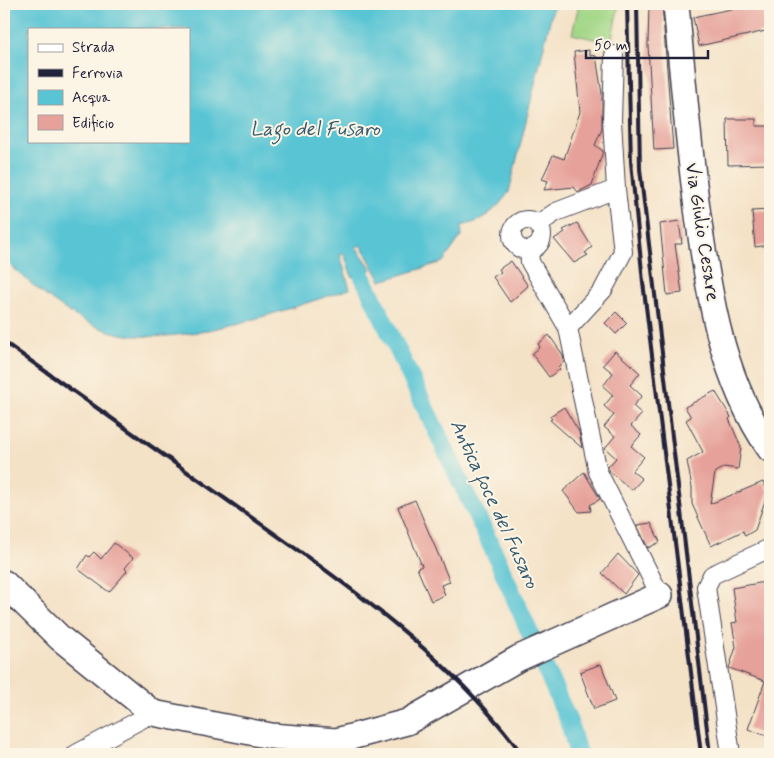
<svg xmlns="http://www.w3.org/2000/svg" width="774" height="758" font-family="Mynerve,sans-serif">
  <style>
    .green { fill: #a2d787; stroke: #627c61 }
    .water { fill: #59c4d4; stroke: #3e7388; fill-rule: evenodd }
    .lines { fill: none; stroke-linecap: round; stroke-linejoin: round }
    .canal { stroke: #59c4d4; stroke-width: 18 }
    .building { fill: #e6a19a }
    .street-casing { stroke: #423f50; stroke-width: 20 }
    .secondary-casing { stroke: #423f50; stroke-width: 28 }
    .street { stroke: #fff; stroke-width: 18 }
    .secondary { stroke: #fff; stroke-width: 25 }
    .rail { stroke: #22223b; stroke-width: 4 }
    .labels { text-anchor: middle; dominant-baseline: central; stroke-width: 4; stroke-linejoin: round; paint-order: stroke }
    .street-label { font-size: 19px; fill: #22223b; stroke: #fcf5e5 }
    .water-label { font-size: 20px; font-style: italic; fill: #355b71; stroke: #fcf5e5 }
  </style>
  <rect width="100%" height="100%" fill="#fcf5e5"/>
  <filter id="ink" filterUnits="userSpaceOnUse"><feTurbulence type="fractalNoise" baseFrequency=".02" numOctaves="2"/><feDisplacementMap in="SourceGraphic" scale="10" xChannelSelector="R" yChannelSelector="G"/><feConvolveMatrix kernelMatrix="1 2 1 2 8 2 1 2 1" color-interpolation-filters="sRGB"/></filter>
  <filter id="wash" filterUnits="userSpaceOnUse"><feTurbulence type="fractalNoise" baseFrequency=".0096" numOctaves="4" result="noise"/><feDisplacementMap in="SourceGraphic" scale="20" xChannelSelector="R" yChannelSelector="G"/><feGaussianBlur stdDeviation="1.12" result="paint"/><feColorMatrix in="noise" values="0 0 0 0 0 0 0 0 0 0 0 0 0 0 0 0 0 1.4 0 .05"/><feComposite in="paint" operator="in"/></filter>
  <g filter="url(#wash)">
    <rect width="100%" height="100%" fill="#f4e2c7"/>
    <path class="green" d="M 579,4 L 619,4 L 611,43 L 572,34 Z"/>
    <path class="water" d="M 4,4 L 554,4 L 509,192 C 496,210 483,222 461,226 L 462,235 L 443,262 L 381,281 L 361,245 L 356,247 L 372,269 L 362,275 L 352,277 L 344,253 L 340,255 L 350,289 C 286,309 171,353 106,330 C 66,316 34,287 4,259 ZM 29,29 L 189,29 L 189,141 L 29,141 Z"/>
    <g class="lines">
      <path class="canal" d="M 362,275 L 496,556 L 569,722 L 578,754"/>
    </g>
    <g id="blocks">
      <path class="building" d="M 649,4 L 662,4 L 673,149 L 654,150 L 648,45 Z
        M 755,4 L 770,4 L 770,30 L 699,46 L 693,17 Z
        M 589,50 L 589,55 L 596,56 L 602,94 L 602,129 L 595,145 L 603,151 L 592,185 L 578,192 L 574,187 L 544,190 L 548,181 L 542,179 L 553,155 L 564,159 L 580,112 L 574,52 Z
        M 727,119 L 756,119 L 756,126 L 770,126 L 770,164 L 728,165 Z
        M 770,210 L 770,245 L 755,247 L 752,211 Z
        M 679,221 L 682,244 L 675,244 L 682,293 L 667,295 L 660,224 Z
        M 577,223 L 592,247 L 585,253 L 588,255 L 574,263 L 554,239 L 565,232 L 563,230 Z
        M 511,261 L 528,286 L 510,302 L 493,277 L 501,272 L 499,269 Z
        M 616,312 L 627,323 L 616,334 L 605,323 Z
        M 549,335 L 563,355 L 564,362 L 558,367 L 560,369 L 549,377 L 532,354 L 540,347 L 538,344 Z
        M 615,351 L 640,373 L 630,385 L 642,396 L 633,406 L 642,414 L 631,426 L 641,435 L 631,446 L 644,457 L 632,471 L 642,479 L 632,490 L 610,472 L 608,467 L 616,458 L 605,448 L 615,436 L 604,427 L 614,415 L 604,406 L 613,395 L 603,386 L 613,373 L 603,365 Z
        M 715,391 L 731,417 L 729,419 L 741,447 L 738,469 L 724,467 L 715,473 L 710,504 L 763,482 L 768,492 L 755,530 L 745,536 L 743,531 L 711,546 L 692,504 L 692,487 L 687,461 L 703,452 L 686,420 L 691,417 L 685,407 Z
        M 564,407 L 579,432 L 582,448 L 550,420 L 552,419 L 550,416 Z
        M 584,472 L 600,499 L 590,505 L 591,511 L 579,512 L 563,491 Z
        M 415,500 L 450,582 L 441,585 L 445,595 L 431,601 L 417,568 L 422,566 L 398,507 Z
        M 651,523 L 660,542 L 648,548 L 637,525 Z
        M 114,543 L 133,558 L 125,568 L 127,571 L 109,592 L 78,569 L 87,555 L 89,557 L 94,552 L 101,559 Z
        M 618,554 L 638,575 L 624,594 L 602,573 Z
        M 770,581 L 770,737 L 748,729 L 765,681 L 729,668 L 736,647 L 732,623 L 737,622 L 732,588 Z
        M 601,664 L 615,701 L 594,709 L 580,672 Z"/>
    </g>
  </g>
  <g filter="url(#ink)">
    <use href="#blocks" fill-opacity="0" stroke="#423f50" stroke-width="1"/>
    <g class="lines">
      <g class="street-casing">
        <path id="street" d="M512 235a15 15 0 1 1 30 0a15 15 0 1 1-30 0Z
          M 538,224 L 556,212 L 616,189
          M 529,250 L 530,262 L 568,328 L 598,472 L 660,595
          M 568,328 L 603,290 L 623,252 L 616,189 L 612,120 L 614,55
          M 76,754 L 153,713
          M 731,754 L 706,587 L 712,575 L 770,548"/>
      </g>
      <g class="secondary-casing">
        <path id="secondary" d="M 676,4 C 682,72 688,140 697,208 C 708,291 721,379 770,449
          M 4,583 L 60,638 L 153,713 L 271,736 L 336,741 L 407,722 L 519,658 L 660,595"/>
      </g>
      <use href="#street" class="street"/>
      <use href="#secondary" class="secondary"/>
      <path class="rail" d="M 627,4 L 631,162 L 643,282 L 701,754
        M 637,4 L 640,169 L 710,754
        M 4,342 C 83,398 162,454 241,510 C 342,581 448,654 522,754"/>
    </g>
  </g>
  <g class="labels">
    <g class="street-label">
      <text transform="translate(702 232) rotate(81)">Via Giulio Cesare</text>
    </g>
    <g class="water-label">
      <text x="315" y="129">Lago del Fusaro</text>
      <text transform="translate(494 504) rotate(65)">Antica foce del Fusaro</text>
    </g>
  </g>
  <rect width="774" height="758" fill="none" stroke="#fcf5e5" stroke-width="20"/>
  <rect x="28" y="28" width="162" height="115" fill="#fcf5e5" stroke="#a5a1a1"/>
  <rect x="38" y="44" width="25" height="8" fill="#ffffff" stroke="#a5a1a1"/>
  <text x="72" y="52" font-size="15" fill="#22223b">Strada</text>
  <rect x="38" y="69" width="25" height="8" fill="#22223b" stroke="#a5a1a1"/>
  <text x="72" y="78" font-size="15" fill="#22223b">Ferrovia</text>
  <rect x="38" y="90" width="25" height="15" fill="#59c4d4" stroke="#a5a1a1"/>
  <text x="72" y="102" font-size="15" fill="#22223b">Acqua</text>
  <rect x="38" y="115" width="25" height="15" fill="#e6a19a" stroke="#a5a1a1"/>
  <text x="72" y="128" font-size="15" fill="#22223b">Edificio</text>
  <path d="M586 50v8h122v-8" fill="none" stroke="#22223b" stroke-width="2.5"/>
  <text x="594" y="50" font-size="15" fill="#22223b" stroke="#fcf5e5" stroke-width="4" paint-order="stroke">50 m</text>
</svg>
